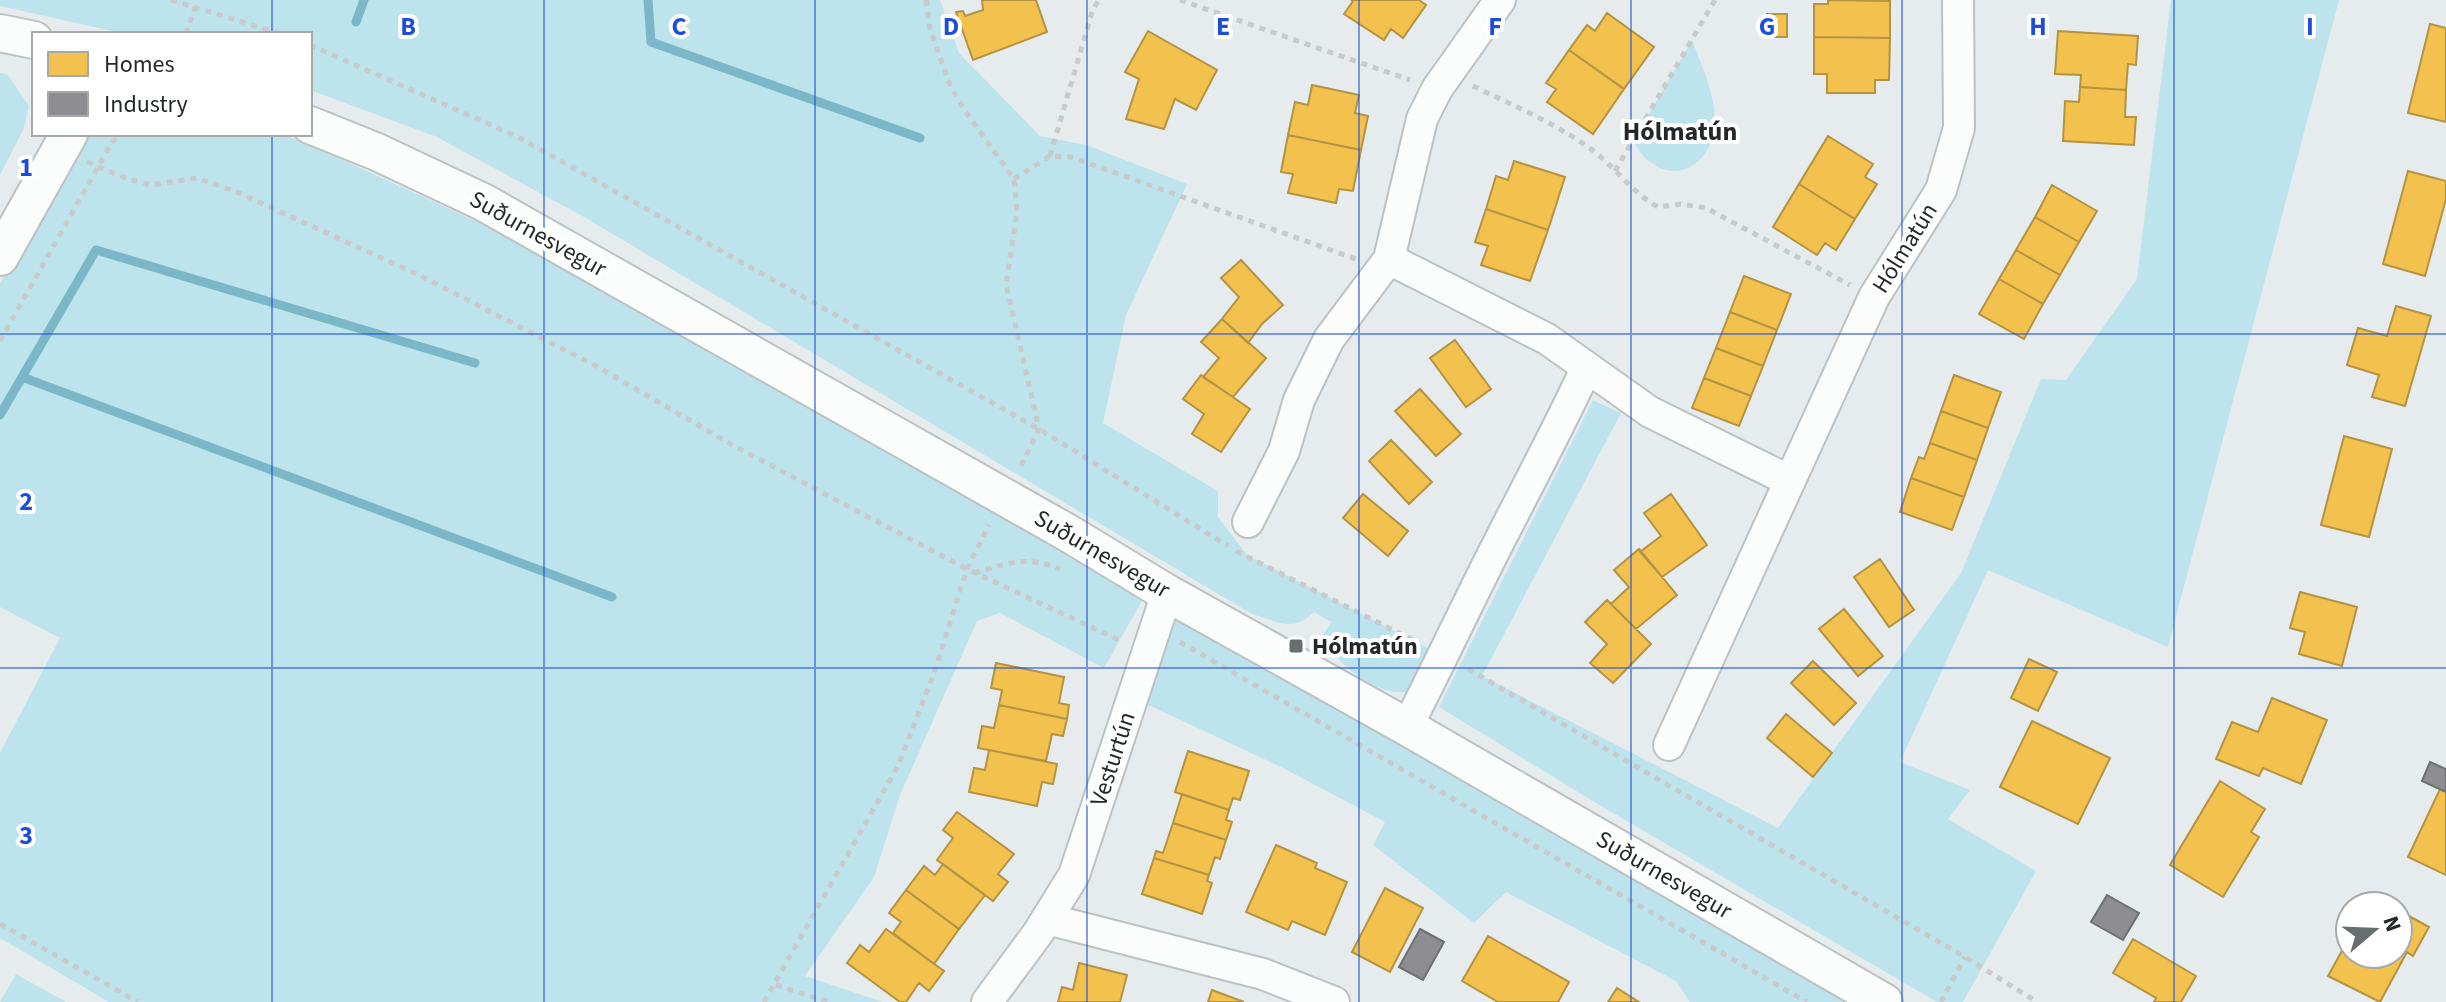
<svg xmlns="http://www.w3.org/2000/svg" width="2446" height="1002" font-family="'Source Sans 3',sans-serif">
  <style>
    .green { fill: #bde3ed }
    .homes { fill: #f2c14e; stroke: #b49343; stroke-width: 2 }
    .industry { fill: #8d8d92; stroke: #6e6f72; stroke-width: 2 }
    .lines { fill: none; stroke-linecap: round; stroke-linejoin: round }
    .stream { stroke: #7bb7c6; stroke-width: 9 }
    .minor-casing { stroke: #bdc1c2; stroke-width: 34 }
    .tertiary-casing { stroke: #bdc1c2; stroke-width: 40 }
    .path { stroke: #c8cacb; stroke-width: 5; stroke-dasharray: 6 6; stroke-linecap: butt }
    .minor { stroke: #fbfcfc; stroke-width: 30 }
    .tertiary { stroke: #fbfcfc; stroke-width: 36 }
    .grid { fill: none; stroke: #1d4ed8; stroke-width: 2; stroke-opacity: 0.55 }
    .poi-dot { fill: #686d6e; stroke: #fff; stroke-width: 3 }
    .labels { text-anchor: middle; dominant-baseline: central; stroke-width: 8; stroke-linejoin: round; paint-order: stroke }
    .street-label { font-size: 24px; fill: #242829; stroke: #fff }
    .poi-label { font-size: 24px; font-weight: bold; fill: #242829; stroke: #fff; text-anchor: start }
    .neighbourhood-label { font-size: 26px; font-weight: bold; fill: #242829; stroke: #fff }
    .grid-label { font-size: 26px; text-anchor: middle; font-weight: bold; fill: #1d4ed8; stroke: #fff; stroke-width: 8; stroke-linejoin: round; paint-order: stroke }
  </style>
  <rect width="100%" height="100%" fill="#e6eced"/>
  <path class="green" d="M 0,0 L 940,0 L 959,53 L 1040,136 L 1086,145 L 1187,184 L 1126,315 L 1103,423 L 1218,491 L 1218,517 L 1247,555 L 1430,649 L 1413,691 C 1377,699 1342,666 1321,639 L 1331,622 L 1314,612 C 1292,633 1280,622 1252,614 L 584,217 L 437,137 L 310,90 L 310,34 L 125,34 L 0,6 Z
    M 2171,0 L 2339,0 L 2168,647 L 1988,570 L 1900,762 L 1970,790 L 1948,819 L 2036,871 L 1963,1002 L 1937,1002 L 1596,803 L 1439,707 L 1593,400 L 1621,413 L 1482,676 L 1778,828 L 1961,573 L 2041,379 L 2066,380 L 2137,279 Z
    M 1692,40 C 1703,70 1720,103 1713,136 C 1706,163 1679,182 1653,164 C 1644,159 1638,149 1633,141 Z
    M 0,73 L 7,74 L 29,106 L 24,128 L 0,175 Z
    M 85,134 L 281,134 L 303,142 L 500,232 L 1146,594 L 1104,668 L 1000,613 L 977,621 L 900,795 L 874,877 L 805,976 L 883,1002 L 109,1002 L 0,938 L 0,753 L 60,638 L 0,607 L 0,283 L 63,168 Z
    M 1177,617 L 1505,805 L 1860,1002 L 1690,1002 L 1676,981 L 1506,892 L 1474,923 L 1373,845 L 1385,822 L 1283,768 L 1144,703 Z
    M 16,974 L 66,1002 L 0,1002 Z"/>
  <path class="homes" d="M 982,0 L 1036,0 L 1047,32 L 973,60 L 956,12 L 963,11 L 965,16 L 983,10 Z
    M 1351,0 L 1419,0 L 1426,5 L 1403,38 L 1391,29 L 1384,40 L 1344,14 L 1353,1 Z
    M 1828,0 L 1890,1 L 1890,38 L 1814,37 L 1814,4 L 1828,4 Z
    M 1607,13 L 1654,47 L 1624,89 L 1569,50 L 1587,25 L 1595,31 Z
    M 1767,14 L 1787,14 L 1787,37 L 1767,37 Z
    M 2430,24 L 2446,28 L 2446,122 L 2408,113 Z
    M 1148,31 L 1217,70 L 1196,110 L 1175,99 L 1164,129 L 1126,119 L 1139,79 L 1125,72 Z
    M 2058,31 L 2138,36 L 2136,65 L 2128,64 L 2126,90 L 2080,87 L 2081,75 L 2055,74 Z
    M 1814,37 L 1890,38 L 1889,80 L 1875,80 L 1875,93 L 1827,93 L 1827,74 L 1814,74 Z
    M 1569,50 L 1624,89 L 1593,134 L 1547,102 L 1556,89 L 1546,83 Z
    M 1312,85 L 1359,95 L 1355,113 L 1368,116 L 1361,150 L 1288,135 L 1295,102 L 1308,105 Z
    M 2080,87 L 2126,90 L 2125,117 L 2136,117 L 2134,145 L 2063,141 L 2065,101 L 2079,102 Z
    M 1288,135 L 1361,150 L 1353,191 L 1339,189 L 1336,203 L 1288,193 L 1293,174 L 1281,172 Z
    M 1828,136 L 1873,164 L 1865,177 L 1877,184 L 1855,219 L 1799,184 Z
    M 1514,161 L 1565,177 L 1548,230 L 1486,209 L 1496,176 L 1508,180 Z
    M 2408,171 L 2446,181 L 2446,199 L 2425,276 L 2383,264 Z
    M 1799,184 L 1855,219 L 1836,250 L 1825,243 L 1817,255 L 1773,227 Z
    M 2052,185 L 2097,211 L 2079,242 L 2035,217 Z
    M 1486,209 L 1548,230 L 1530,281 L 1481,265 L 1488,246 L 1475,242 Z
    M 2035,217 L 2079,242 L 2060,275 L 2016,250 Z
    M 2016,250 L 2060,275 L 2043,304 L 1999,279 Z
    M 1241,260 L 1283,305 L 1262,324 L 1248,343 L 1222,319 L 1239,297 L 1221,278 Z
    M 1744,276 L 1791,294 L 1777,330 L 1730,312 Z
    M 1999,279 L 2043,304 L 2024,339 L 1979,314 Z
    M 2396,306 L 2431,316 L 2405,406 L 2372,397 L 2379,375 L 2347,365 L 2358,328 L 2387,336 Z
    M 1730,312 L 1777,330 L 1763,366 L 1716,348 Z
    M 1222,319 L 1266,358 L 1233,397 L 1203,377 L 1219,358 L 1201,342 Z
    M 1455,340 L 1491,389 L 1466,407 L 1430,358 Z
    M 1716,348 L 1763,366 L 1751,396 L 1704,378 Z
    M 1201,375 L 1250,409 L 1221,452 L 1192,434 L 1204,414 L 1183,399 Z
    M 1954,375 L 2001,392 L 1988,428 L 1941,411 Z
    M 1704,378 L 1751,396 L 1739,426 L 1692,408 Z
    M 1420,389 L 1461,434 L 1436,456 L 1395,411 Z
    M 1941,411 L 1988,428 L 1977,460 L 1930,443 Z
    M 2344,436 L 2392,449 L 2369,537 L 2321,525 Z
    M 1391,440 L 1432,482 L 1409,504 L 1369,461 Z
    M 1930,443 L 1977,460 L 1964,497 L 1911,478 L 1919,457 L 1924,459 Z
    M 1911,478 L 1964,497 L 1952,530 L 1900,512 Z
    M 1363,494 L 1408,531 L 1388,556 L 1343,518 Z
    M 1671,494 L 1707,545 L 1662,577 L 1640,552 L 1661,536 L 1644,513 Z
    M 1639,549 L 1677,595 L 1636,629 L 1611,604 L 1629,587 L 1614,570 Z
    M 1880,559 L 1914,610 L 1889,627 L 1854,577 Z
    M 2300,592 L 2357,607 L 2342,666 L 2299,654 L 2305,632 L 2290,628 Z
    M 1607,600 L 1651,644 L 1613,683 L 1590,663 L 1607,644 L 1585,622 Z
    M 1844,609 L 1883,656 L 1858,676 L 1819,629 Z
    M 2029,659 L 2057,672 L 2038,711 L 2011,698 Z
    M 1813,661 L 1856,703 L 1834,725 L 1791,683 Z
    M 996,663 L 1064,677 L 1059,703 L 1069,705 L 1067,719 L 999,705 L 1002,690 L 991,688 Z
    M 2272,698 L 2327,720 L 2301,784 L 2263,768 L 2259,776 L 2216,759 L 2232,722 L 2258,732 Z
    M 999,705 L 1067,719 L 1063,736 L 1052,734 L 1046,761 L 978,748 L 982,726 L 994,728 Z
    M 1786,714 L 1832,753 L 1813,777 L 1767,738 Z
    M 2032,721 L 2110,758 L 2078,824 L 2000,787 Z
    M 989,750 L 1057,764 L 1053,784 L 1042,782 L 1037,806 L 969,792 L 974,768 L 985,770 Z
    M 1188,751 L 1249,771 L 1240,800 L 1233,798 L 1229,810 L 1175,792 Z
    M 2220,781 L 2265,809 L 2251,832 L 2259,837 L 2223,897 L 2170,865 Z
    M 2440,789 L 2446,792 L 2446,875 L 2408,857 Z
    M 1182,794 L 1229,810 L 1226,820 L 1232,822 L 1226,840 L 1173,823 Z
    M 957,812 L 1014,854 L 998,874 L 1008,882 L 993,901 L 937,860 L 953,838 L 943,830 Z
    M 1173,823 L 1226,840 L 1220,859 L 1215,857 L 1209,875 L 1154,858 L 1156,851 L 1163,853 Z
    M 1276,845 L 1317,863 L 1315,868 L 1347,882 L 1325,935 L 1292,921 L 1288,930 L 1246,912 Z
    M 1154,858 L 1209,875 L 1207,881 L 1212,883 L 1202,914 L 1142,894 Z
    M 943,864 L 985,895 L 959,929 L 906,890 L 924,866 L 935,875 Z
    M 1385,888 L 1423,908 L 1390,972 L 1352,952 Z
    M 906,890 L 959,929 L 934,964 L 893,933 L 901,922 L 889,913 Z
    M 2398,910 L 2429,927 L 2413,956 L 2407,952 L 2380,1002 L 2328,976 L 2350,936 L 2350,954 L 2398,954 Z
    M 886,929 L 944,971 L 929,991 L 919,983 L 906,1002 L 900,1002 L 847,963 L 860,945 L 869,952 Z
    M 1488,936 L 1569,982 L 1558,1002 L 1498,1002 L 1462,981 Z
    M 2133,939 L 2196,976 L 2181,1002 L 2154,1002 L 2156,998 L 2113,973 Z
    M 1079,963 L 1127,975 L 1120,1002 L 1058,1002 L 1062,987 L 1073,990 Z
    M 1617,988 L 1639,1002 L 1608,1002 Z
    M 1212,990 L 1244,1002 L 1208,1002 Z"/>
  <path class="industry" d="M 2430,762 L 2446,769 L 2446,792 L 2422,781 Z
    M 2107,895 L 2139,913 L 2123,940 L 2091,922 Z
    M 1420,929 L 1444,942 L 1423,980 L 1399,967 Z"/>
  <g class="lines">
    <path class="stream" d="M 648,0 L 651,42 L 920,138
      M 356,22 L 364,0
      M 22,377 L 612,597
      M 0,415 L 96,250 L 475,363"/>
    <g class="minor-casing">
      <path id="minor" d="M 1389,259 L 1547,339 L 1650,412 L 1790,481
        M 1248,522 L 1284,451 L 1299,400 L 1329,339 L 1389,259 L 1422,119 L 1437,89 L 1500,0
        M 1407,727 C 1440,663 1470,598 1503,534 C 1531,479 1560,425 1586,369
        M 1669,745 L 1874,297 L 1941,190 L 1959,128 L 1958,0
        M 1047,919 L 1263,974 L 1334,1002
        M 987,1002 L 1038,933 L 1074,875 L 1167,593"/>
    </g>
    <g class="tertiary-casing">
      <path id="tertiary" d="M 0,33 L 34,40
        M 310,125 L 377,152 L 483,202 L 1068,533 L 1167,593 L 1407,727 L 1884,1002
        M 0,257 L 69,134"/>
    </g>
    <path class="path" d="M 171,0 L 281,34
      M 926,0 L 930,29 L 950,85 L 963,108 L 1014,179 L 1017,213 L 1006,284 L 1039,429 L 1019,470
      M 1180,0 L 1410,80
      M 186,34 L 195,7
      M 310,45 L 518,137 L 1039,429 L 1228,546
      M 1473,86 C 1512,105 1553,122 1588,147 C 1614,165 1631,192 1658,207 L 1681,204 L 1706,208 L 1850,285
      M 1050,156 L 1093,9 L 1099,0
      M 87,162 L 128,179 L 151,185 L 197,178 L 237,192 L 419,275 L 596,366 L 736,447 L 967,569 L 1121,641
      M 1615,171 L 1715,0
      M 1014,179 L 1050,156 L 1071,157 L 1356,259
      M 0,341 L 112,142 L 123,134
      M 1236,551 L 1417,642
      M 974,573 C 1008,563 1026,555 1060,569
      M 1180,642 L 1807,1002
      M 1468,669 L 1965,957 L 2037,1002
      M 0,924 L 138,1002
      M 776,985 L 829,1002
      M 764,1002 L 898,766 L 934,673 L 967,569 L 989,525
      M 1941,1002 L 1965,957"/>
    <use href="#minor" class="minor"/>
    <use href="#tertiary" class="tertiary"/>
  </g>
  <path class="grid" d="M 272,0 L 272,34M 544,0 L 544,1002M 815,0 L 815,1002M 1087,0 L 1087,1002M 1359,0 L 1359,1002M 1631,0 L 1631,1002M 1902,0 L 1902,1002M 2174,0 L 2174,1002M 272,134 L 272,1002M 0,334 L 2446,334M 0,668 L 2446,668"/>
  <rect class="poi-dot" x="1288" y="638" width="16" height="16" rx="4"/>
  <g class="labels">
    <g class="street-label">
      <text transform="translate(538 234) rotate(29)">Suðurnesvegur</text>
      <text transform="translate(1905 248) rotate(-58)">Hólmatún</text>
      <text transform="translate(1102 554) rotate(30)">Suðurnesvegur</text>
      <text transform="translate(1113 759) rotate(-72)">Vesturtún</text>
      <text transform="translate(1664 875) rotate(30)">Suðurnesvegur</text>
    </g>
    <g class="poi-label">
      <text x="1312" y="646">Hólmatún</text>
    </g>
    <g class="neighbourhood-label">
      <text x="1680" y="131">Hólmatún</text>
    </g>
  </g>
  <g class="grid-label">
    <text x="408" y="35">B</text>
    <text x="679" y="35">C</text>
    <text x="951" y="35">D</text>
    <text x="1223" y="35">E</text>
    <text x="1495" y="35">F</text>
    <text x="1767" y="35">G</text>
    <text x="2038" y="35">H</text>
    <text x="2310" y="35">I</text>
    <text x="26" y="176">1</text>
    <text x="26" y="510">2</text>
    <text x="26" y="844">3</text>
  </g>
  <rect x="32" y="32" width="280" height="104" fill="#ffffff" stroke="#a7a9a9" stroke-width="2"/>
  <rect x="48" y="52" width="40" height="24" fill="#f2c14e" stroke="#a7a9a9" stroke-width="2"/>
  <text x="104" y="72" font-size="24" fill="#242829">Homes</text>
  <rect x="48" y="92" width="40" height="24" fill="#8d8d92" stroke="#a7a9a9" stroke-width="2"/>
  <text x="104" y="112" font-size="24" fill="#242829">Industry</text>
  <g transform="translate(2374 930) rotate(71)"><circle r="38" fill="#ffffff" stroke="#a7a9a9" stroke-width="2"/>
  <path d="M0-6L14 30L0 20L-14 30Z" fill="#686d6e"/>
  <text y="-12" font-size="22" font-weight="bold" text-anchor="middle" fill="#242829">N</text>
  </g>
</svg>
